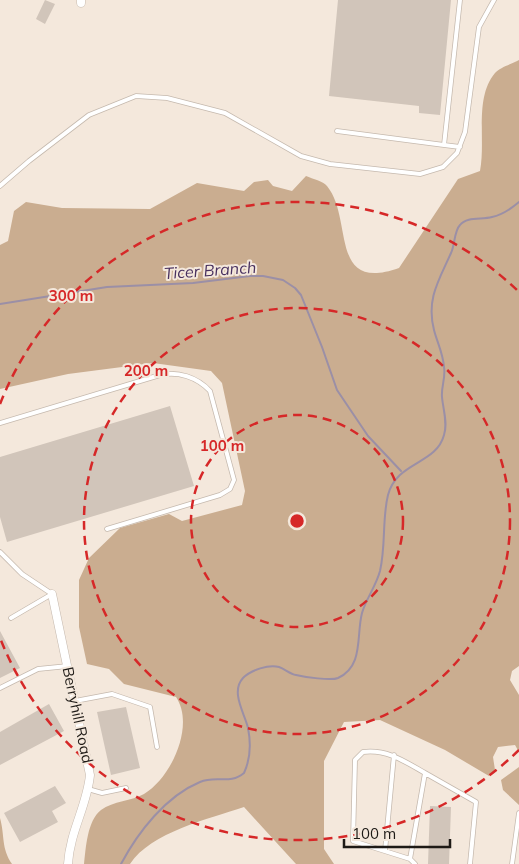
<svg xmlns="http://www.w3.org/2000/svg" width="519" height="864" font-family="Mulish,sans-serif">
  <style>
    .forest { fill: #caad90 }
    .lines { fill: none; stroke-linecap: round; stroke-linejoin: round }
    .stream { stroke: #9b8fa6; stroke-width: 2 }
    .building { fill: #d1c5ba }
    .service-casing { stroke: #c5b9ae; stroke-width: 5.5 }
    .minor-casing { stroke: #c5b9ae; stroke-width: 9 }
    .service { stroke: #fff; stroke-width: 4 }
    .minor { stroke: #fff; stroke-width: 8 }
    .ring { fill: none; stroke: #d62828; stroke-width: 2.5; stroke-dasharray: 9 6 }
    .labels { text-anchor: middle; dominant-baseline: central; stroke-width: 4; stroke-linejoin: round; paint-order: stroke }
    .street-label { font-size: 15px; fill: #1e1a16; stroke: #f4e8dc }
    .water-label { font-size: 16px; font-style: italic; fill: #48305f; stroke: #f4e8dc }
    .centre { fill: #d62828; stroke: #f4e8dc; stroke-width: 2.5 }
    .ring-label { font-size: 15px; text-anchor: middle; font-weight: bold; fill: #d62828; stroke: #f4e8dc; stroke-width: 4; stroke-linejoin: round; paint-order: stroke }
  </style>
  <rect width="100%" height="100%" fill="#f4e8dc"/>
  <path class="forest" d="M 519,60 L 519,666 L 512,671 L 510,680 L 519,695 L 519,752 L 515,745 L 498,747 L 493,757 L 495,770 L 489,776 L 445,750 L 380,720 L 344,722 L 324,761 L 324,849 L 334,864 L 296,864 L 244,807 C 209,819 151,832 130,864 L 84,864 C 86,848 87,821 101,810 C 113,801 132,801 144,794 C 172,777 195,725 176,697 L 124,684 L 109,669 L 87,664 L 79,627 L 79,580 L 89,558 L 120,528 L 169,514 L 182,521 L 242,505 L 245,491 L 222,383 L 211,371 L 153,363 L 68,374 L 0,389 L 0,245 L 8,241 L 14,211 L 26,202 L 62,208 L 150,209 L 197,183 L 244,191 L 254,182 L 268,180 L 273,186 L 292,191 L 306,176 C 313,179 323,181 327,186 C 354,219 328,293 399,268 L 458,179 L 480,171 C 486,140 474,98 495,73 C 500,67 512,64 519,60 Z
    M 519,767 L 519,805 L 503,790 L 501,780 Z
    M 0,818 C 5,836 1,848 12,864 L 0,864 Z"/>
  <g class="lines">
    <path class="stream" d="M 0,304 L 107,287 L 193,283 L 250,276 L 263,276 L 283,280 L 295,288 L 301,295 L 322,347 L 337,390 L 368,436 L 401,471
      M 121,864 C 138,832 166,796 200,782 C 216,775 230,785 244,773 C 250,760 251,743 248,728 C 245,714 230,692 243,678 C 251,670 269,664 279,667 C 285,669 290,674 296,675 C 305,677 331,681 338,678 C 364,666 356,636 362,613 C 366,599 376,586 380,571 C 386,545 382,519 388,495 C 397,461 436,465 444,435 C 448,423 443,409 442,397 C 441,387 446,377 444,367 C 443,353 437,342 434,330 C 426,299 439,280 451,253 C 455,245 454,231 460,225 C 467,216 482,220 492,217 C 502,215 512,208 519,202"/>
  </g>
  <path class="building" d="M 45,0 L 55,4 L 45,24 L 36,19 Z
    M 338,0 L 451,0 L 440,115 L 419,113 L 419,106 L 329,96 Z
    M 170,406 L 194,486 L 7,542 L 0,517 L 0,457 Z
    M 0,631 L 20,668 L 0,678 Z
    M 49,704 L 64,731 L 0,765 L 0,732 Z
    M 126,707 L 140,768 L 111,775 L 97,712 Z
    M 55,786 L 66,803 L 52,811 L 58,822 L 20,842 L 4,813 Z
    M 430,806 L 451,807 L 449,864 L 428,864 Z"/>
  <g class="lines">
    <g class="service-casing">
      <path id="service" d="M 337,131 L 444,145
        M 460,147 L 444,145 L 460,0
        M 0,186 L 29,161 L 89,115 L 136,96 L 167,98 L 225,113 L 301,156 L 330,164 L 420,174 L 443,167 L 457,153 L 465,132 L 479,27 L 494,0
        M 0,423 L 160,375 C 178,371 197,377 210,391 L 234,480 L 230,489 L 220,495 L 107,529
        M 0,552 L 22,574 L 52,594 L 11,618
        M 0,688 L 38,669 L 68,666
        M 75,701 L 112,694 L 150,707 L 157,747
        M 88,789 L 102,793 L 126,788
        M 385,851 L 394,755
        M 410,859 L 353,841 L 355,760 L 363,752 C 387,749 404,761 425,773
        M 415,864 L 410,859 L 425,773 L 476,802 L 470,864
        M 512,864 L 519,813"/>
    </g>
    <g class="minor-casing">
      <path id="minor" d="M 81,3 L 81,0
        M 52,594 L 90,775 C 87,806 70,831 68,864"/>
    </g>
    <use href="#service" class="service"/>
    <use href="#minor" class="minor"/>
  </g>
  <g class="ring">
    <circle cx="297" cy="521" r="106"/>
    <circle cx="297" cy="521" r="213"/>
    <path d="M519 750A319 319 0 0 1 0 638M0 404A319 319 0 0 1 519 292"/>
  </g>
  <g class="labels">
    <g class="street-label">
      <text transform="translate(78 715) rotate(78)">Berryhill Road</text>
    </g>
    <g class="water-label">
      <text transform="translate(210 270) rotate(-4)">Ticer Branch</text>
    </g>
  </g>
  <circle cx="297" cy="521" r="8" class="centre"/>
  <g class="ring-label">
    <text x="71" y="301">300 m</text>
    <text x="146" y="376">200 m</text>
    <text x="222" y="451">100 m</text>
  </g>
  <path d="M344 839v8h106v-8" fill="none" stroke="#1e1a16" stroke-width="2.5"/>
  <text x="352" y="839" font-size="15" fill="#1e1a16" stroke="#f4e8dc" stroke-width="4" paint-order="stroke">100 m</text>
</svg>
